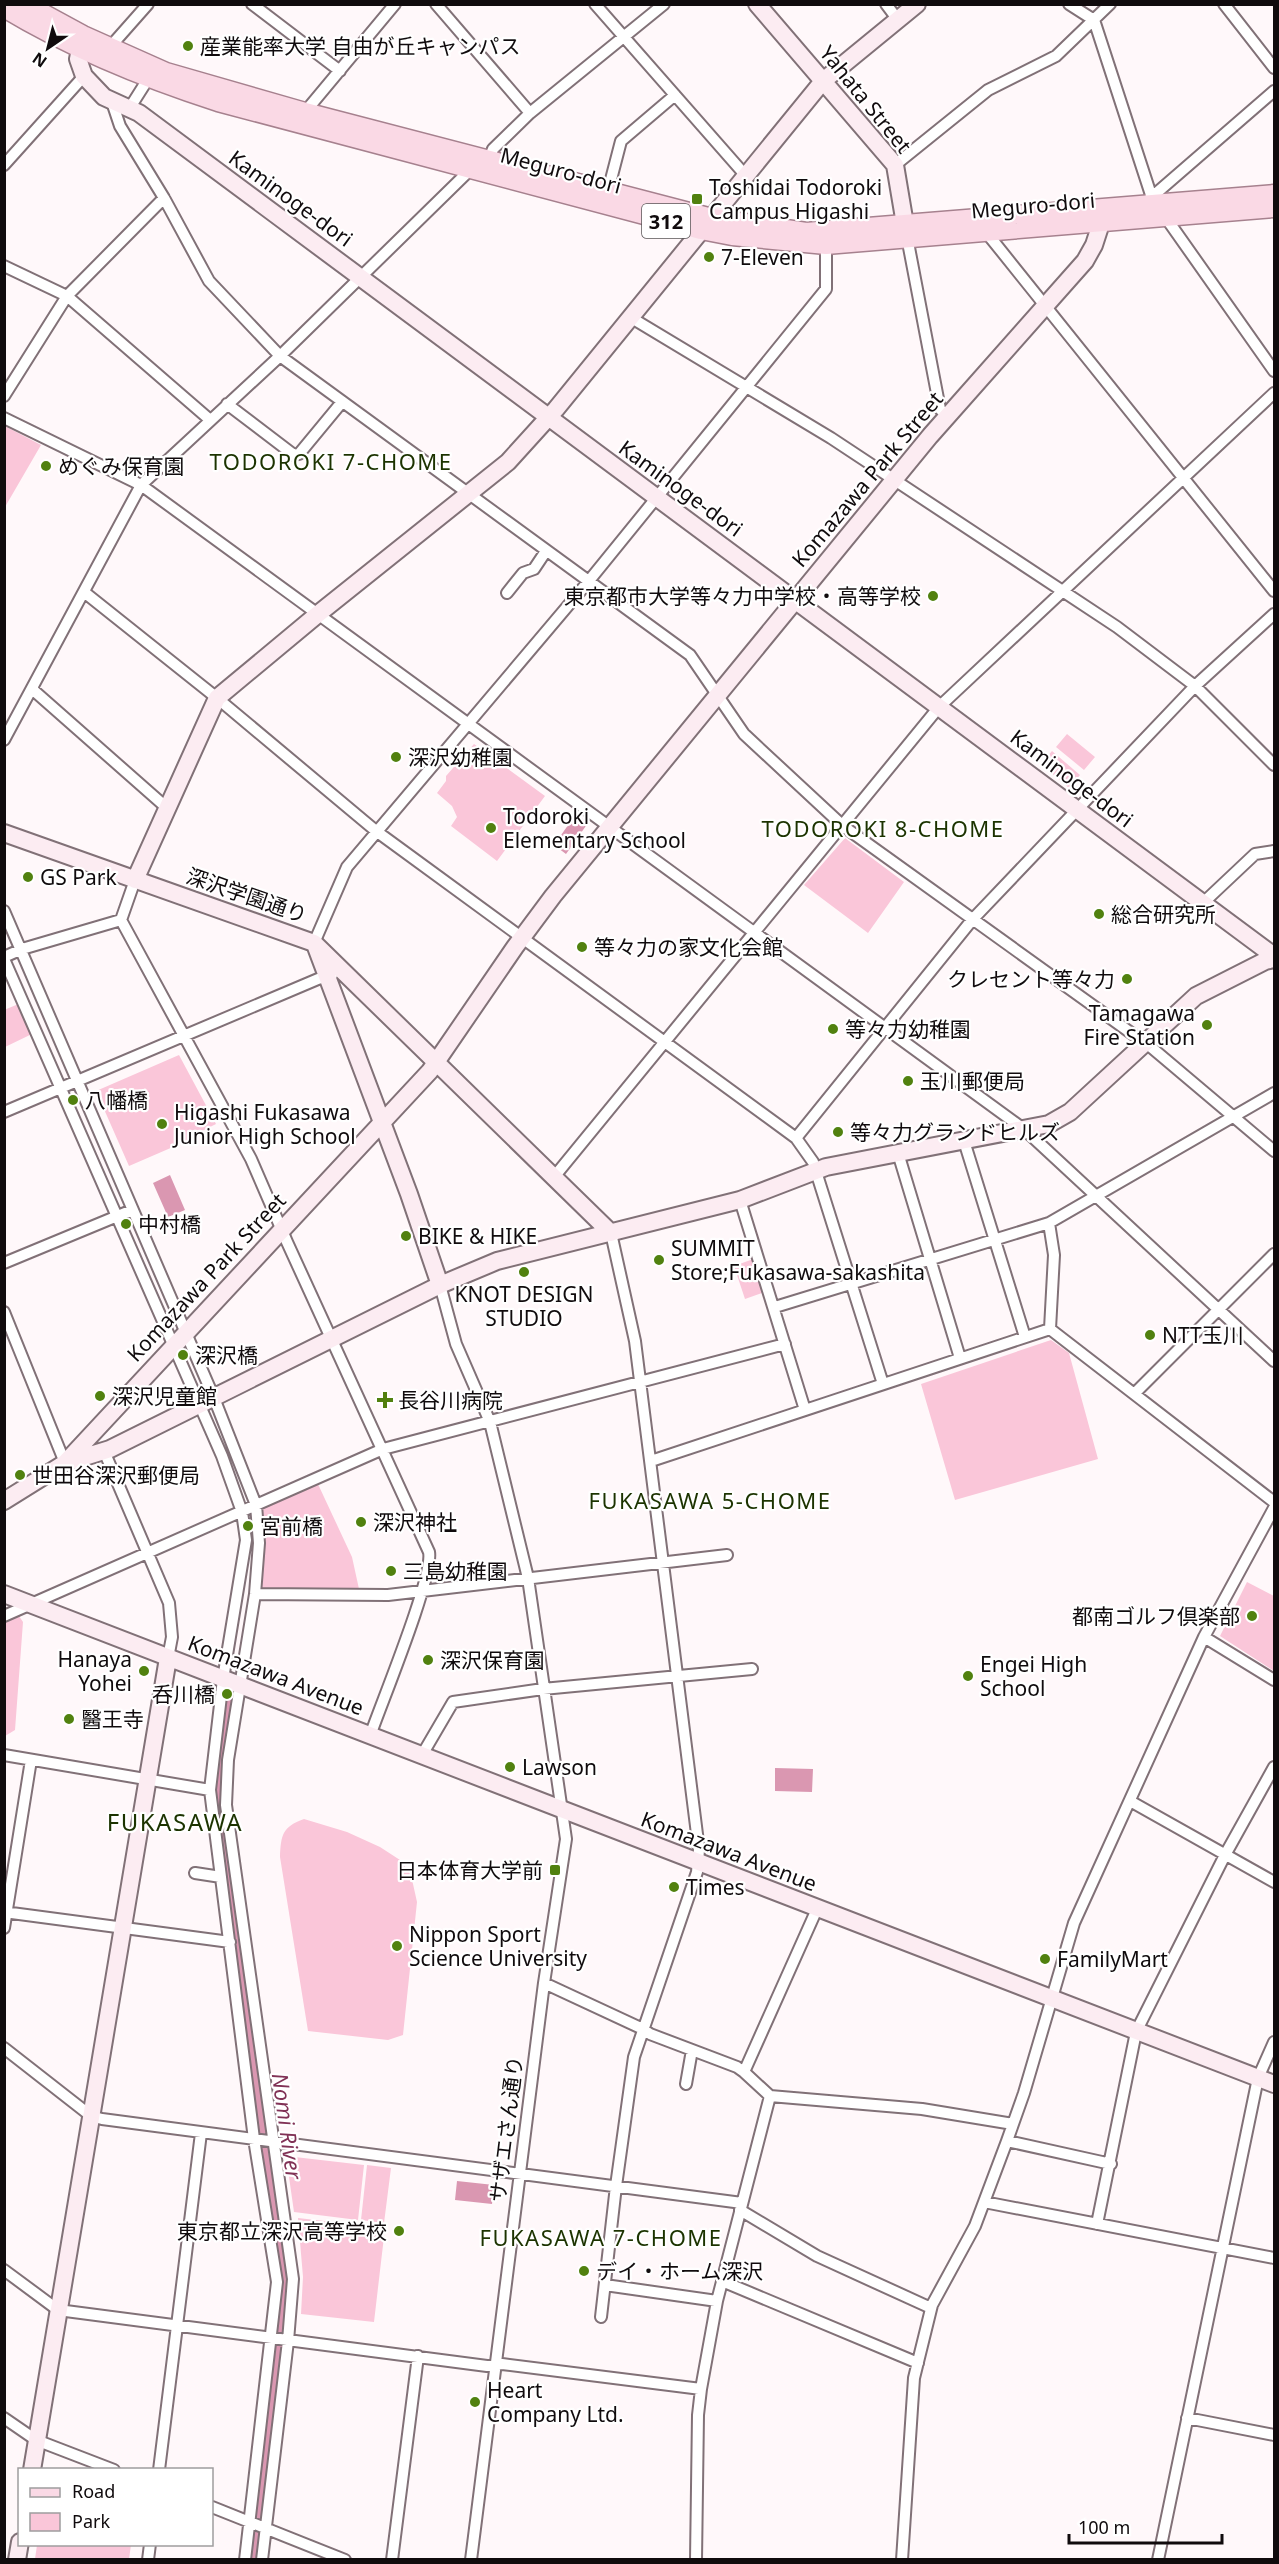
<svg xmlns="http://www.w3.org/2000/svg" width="1279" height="2564" font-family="'Noto Sans','Noto Sans JP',sans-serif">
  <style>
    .green { fill: #fac6d9 }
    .water { fill: #da97b1 }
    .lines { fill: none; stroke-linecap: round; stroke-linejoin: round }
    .river { stroke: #da97b1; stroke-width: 18 }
    .street-casing { stroke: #817177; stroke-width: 14 }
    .secondary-casing { stroke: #817177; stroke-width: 20 }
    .primary-casing { stroke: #a6818e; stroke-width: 21 }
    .street { stroke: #fff; stroke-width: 10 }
    .secondary { stroke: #fcecf2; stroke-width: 16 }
    .primary { stroke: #fad9e5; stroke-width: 18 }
    .poi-dot { fill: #51810f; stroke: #fff; stroke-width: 2 }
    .labels { text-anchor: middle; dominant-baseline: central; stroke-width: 4.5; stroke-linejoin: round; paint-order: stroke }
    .shield { fill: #fff; stroke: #585456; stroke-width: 1.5 }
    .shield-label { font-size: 20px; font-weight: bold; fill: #100b0d }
    .poi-label { font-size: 21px; fill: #100b0d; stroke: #fff; text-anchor: start }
    .street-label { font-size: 21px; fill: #100b0d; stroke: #fff }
    .neighbourhood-label { font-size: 22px; letter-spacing: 1.5px; fill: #1c3300; stroke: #fff }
    .water-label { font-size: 22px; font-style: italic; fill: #813256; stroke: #fff }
    .quarter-label { font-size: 24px; letter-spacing: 1.5px; fill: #1c3300; stroke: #fff }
  </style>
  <rect width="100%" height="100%" fill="#fff8fa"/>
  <path class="green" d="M 5,426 L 41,445 L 5,507 Z
    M 1067,734 L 1095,757 L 1084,770 L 1056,747 Z
    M 474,744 L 545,796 L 497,861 L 451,826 L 457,817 L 452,806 L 437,793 L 446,781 L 446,776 Z
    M 1052,751 L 1080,775 L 1069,788 L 1041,764 Z
    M 845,838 L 904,882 L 868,933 L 804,885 Z
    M 21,1003 L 34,1033 L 5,1047 L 4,1010 Z
    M 179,1055 L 216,1124 L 202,1131 L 203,1134 L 129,1166 L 96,1091 Z
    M 756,1258 L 765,1292 L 745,1299 L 734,1266 Z
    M 1051,1340 L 1069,1353 L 1098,1459 L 955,1500 L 921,1384 Z
    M 317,1482 L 352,1557 L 359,1589 L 262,1590 L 259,1587 L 263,1508 Z
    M 1247,1582 L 1274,1596 L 1274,1671 L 1220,1636 Z
    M 19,1616 L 23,1622 L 15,1730 L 5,1736 L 5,1622 Z
    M 223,1705 L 231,1707 L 224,1757 L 290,2281 L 263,2513 L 254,2512 L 282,2278 L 221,1855 L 215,1790 Z
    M 304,1819 L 347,1832 L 380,1847 L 400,1860 L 411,1875 L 417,1902 L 403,2035 L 388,2040 L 308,2031 L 280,1857 C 281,1835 282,1827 304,1819 Z
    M 286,2156 L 364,2165 L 358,2220 L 294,2212 Z
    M 367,2165 L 391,2168 L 384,2223 L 361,2220 Z
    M 298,2218 L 385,2228 L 374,2322 L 301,2314 L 303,2277 Z
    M 37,2545 L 37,2544 L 131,2545 L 129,2559 L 35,2559 Z"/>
  <path class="water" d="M 576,814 L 588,823 L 566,854 L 554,845 Z
    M 170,1175 L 185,1210 L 168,1217 L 153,1183 Z
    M 775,1768 L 813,1769 L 812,1792 L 775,1791 Z
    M 457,2181 L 494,2185 L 492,2204 L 455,2200 Z"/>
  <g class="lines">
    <path class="river" d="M 228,1700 L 220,1754 L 219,1801 L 225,1864 L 284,2278 L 251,2560"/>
    <g class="street-casing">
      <path id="street" d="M 252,4 L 340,71
        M 436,4 L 530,113
        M 595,4 L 746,176
        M 886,4 L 898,20
        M 1069,4 L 1094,20 L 1152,198 L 1274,371
        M 1224,4 L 1274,68
        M 110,47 L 148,4
        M 112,102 L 120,126 L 164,198 L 209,281 L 280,356 L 690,655 L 744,734 L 843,826 L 1152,1048 L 1274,1151
        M 129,109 L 148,79
        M 305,112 L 395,4
        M 489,160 L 493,149 L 530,113 L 664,4
        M 4,165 L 84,76
        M 895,165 L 988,90 L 1056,56 L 1110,4
        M 608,191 L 621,141 L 675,95
        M 1146,202 L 1274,91
        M 986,232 L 1274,591
        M 907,237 L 940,409 L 947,416
        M 4,266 L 67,296 L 209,419
        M 630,317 L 831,438 L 1117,627 L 1195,686 L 1274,765
        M 4,396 L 67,296 L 164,198
        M 227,404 L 294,455 L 299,454 L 342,402
        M 4,418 L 141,485 L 1025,1130 L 1274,1361
        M 84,592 L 217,698 L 376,831 L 796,1138 L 813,1162 L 883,1384
        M 507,593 L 523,573 L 534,569 L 546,551
        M 32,689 L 167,808
        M 4,740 L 141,485 L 280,356 L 470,170
        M 135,880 L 121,920 L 251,1159 L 287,1242 L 429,1552 C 434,1576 381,1704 370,1736
        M 1203,903 L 1255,854 L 1274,851
        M 4,911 L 214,1398 L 256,1505 L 259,1543 L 255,1594 L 228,1760 L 226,1805 L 293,2279 L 288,2341 L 262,2560
        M 314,943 L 347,867 L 588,582 L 826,289 L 826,245
        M 4,957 L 22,949 L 121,920
        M 4,959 L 222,1456 L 242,1512 L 246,1540 L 223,1679 L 210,1790 L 254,2139 L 277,2282 L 245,2560
        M 4,1112 L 318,979 L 332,975
        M 796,1138 L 972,920 L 1195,686 L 1274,614
        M 964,1141 L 1025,1337
        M 898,1153 L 960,1358
        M 554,1177 L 939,707 L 1274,393
        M 740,1200 L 805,1410
        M 1049,1223 L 1054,1255 L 1050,1329
        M 4,1263 L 132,1210
        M 440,1285 L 456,1344 L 490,1422 L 528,1578 L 566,1839 L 544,1983 L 471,2560
        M 775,1307 L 1049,1223 L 1274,1093
        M 4,1312 L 65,1463
        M 1050,1329 L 1274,1502
        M 1135,1393 L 1274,1254
        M 104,1451 L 169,1603 L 172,1637 L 168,1658
        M 651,1461 L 1050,1329
        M 255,1594 L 388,1595 L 727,1555
        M 4,1616 L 383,1449 L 785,1344
        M 1204,1637 L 1274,1680
        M 4,1755 L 210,1790
        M 422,1755 L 453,1702 L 543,1689 L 752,1669
        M 1130,1801 L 1274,1882
        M 195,1873 L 221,1877
        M 4,1912 L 230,1942
        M 4,1928 L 31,1760
        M 544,1983 L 643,2029 L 650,2034 L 737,2067 L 744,2072
        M 4,2048 L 91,2116 L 102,2119 L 742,2203
        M 686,2084 L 692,2050
        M 770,2096 L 922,2109 L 1013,2124
        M 1007,2141 L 1111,2164
        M 984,2202 L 1274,2258
        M 740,2210 L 817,2256 L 931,2308
        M 1097,2224 L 1136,2032 L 1225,1855 L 1274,1767
        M 4,2270 L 58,2310 L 487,2366 L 502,2364 L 701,2389
        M 722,2281 L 918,2363
        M 605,2285 L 717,2301
        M 601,2317 L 616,2186 L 634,2057 L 697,1872 L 699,1850 L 635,1341 L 611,1233
        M 4,2418 L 36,2440 L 114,2470
        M 1187,2418 L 1274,2435
        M 159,2470 L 201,2133
        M 212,2507 L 345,2560
        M 148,2560 L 150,2544
        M 392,2560 L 418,2356
        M 696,2560 L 698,2415 L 701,2389 L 717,2301 L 770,2096 L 744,2072 L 817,1909
        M 902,2560 L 914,2378 L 932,2305 L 975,2226 L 1007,2141 L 1024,2093 L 1074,1923 L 1204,1637 L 1274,1508
        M 1158,2560 L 1258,2078 L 1274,2042"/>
    </g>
    <g class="secondary-casing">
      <path id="secondary" d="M 757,4 L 895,165 L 907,236
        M 83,36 L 78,59 L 84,76 L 104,97 L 139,113 L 1274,956
        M 4,833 L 314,943 L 611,1233
        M 135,880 L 217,698 L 318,614 L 508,462 L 556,409 L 823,81 L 917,4
        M 316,947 L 409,1194 L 440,1285
        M 65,1463 L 110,1449 L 440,1285 L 497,1261 L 740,1200 L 826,1167 L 1049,1124 L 1070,1112 L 1196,996 L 1265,961 L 1274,959
        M 4,1501 L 65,1463 L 430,1071 L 515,947 L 553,896 L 930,436 L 1085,261 L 1094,245 L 1105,211
        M 4,1594 L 1274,2084
        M 32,2470 L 168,1658
        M 17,2560 L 20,2542"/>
    </g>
    <g class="primary-casing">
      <path id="primary" d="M 26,4 L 83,35 L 166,72 L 305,112 L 712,218 L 806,232 L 1274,194
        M 4,8 C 72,49 143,78 218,102 L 701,230 L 732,236 L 826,245 L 1274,208"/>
    </g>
    <use href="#street" class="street"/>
    <use href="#secondary" class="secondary"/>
    <use href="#primary" class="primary"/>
  </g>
  <g class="poi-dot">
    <circle cx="188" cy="46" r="6"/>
    <rect x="691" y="193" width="12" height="12" rx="3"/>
    <circle cx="709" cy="257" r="6"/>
    <circle cx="46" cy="466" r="6"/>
    <circle cx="933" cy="596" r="6"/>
    <circle cx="396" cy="757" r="6"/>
    <circle cx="491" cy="828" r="6"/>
    <circle cx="28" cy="877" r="6"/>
    <circle cx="1099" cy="914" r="6"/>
    <circle cx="582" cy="947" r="6"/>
    <circle cx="1127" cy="979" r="6"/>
    <circle cx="1207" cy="1025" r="6"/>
    <circle cx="833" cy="1029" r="6"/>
    <circle cx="908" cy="1081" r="6"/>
    <circle cx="73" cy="1100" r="6"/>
    <circle cx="162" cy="1124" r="6"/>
    <circle cx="838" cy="1132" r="6"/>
    <circle cx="126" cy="1224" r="6"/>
    <circle cx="406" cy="1236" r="6"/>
    <circle cx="659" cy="1260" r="6"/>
    <circle cx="524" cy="1272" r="6"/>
    <circle cx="1150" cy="1335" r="6"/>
    <circle cx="183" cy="1355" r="6"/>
    <circle cx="100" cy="1396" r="6"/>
    <path d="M382 1391h6v6h6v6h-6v6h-6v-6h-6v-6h6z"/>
    <circle cx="20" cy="1475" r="6"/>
    <circle cx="361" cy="1522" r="6"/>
    <circle cx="248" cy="1526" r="6"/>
    <circle cx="391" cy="1571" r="6"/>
    <circle cx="1252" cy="1616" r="6"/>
    <circle cx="428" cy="1660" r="6"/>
    <circle cx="144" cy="1671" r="6"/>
    <circle cx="968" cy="1676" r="6"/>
    <circle cx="227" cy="1694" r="6"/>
    <circle cx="69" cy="1719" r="6"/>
    <circle cx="510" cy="1767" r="6"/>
    <rect x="549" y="1864" width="12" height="12" rx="3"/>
    <circle cx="674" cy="1887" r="6"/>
    <circle cx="397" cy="1946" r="6"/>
    <circle cx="1045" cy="1959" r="6"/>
    <circle cx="399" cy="2231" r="6"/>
    <circle cx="584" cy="2271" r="6"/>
    <circle cx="475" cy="2402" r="6"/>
  </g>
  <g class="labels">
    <rect class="shield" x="642" y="204" width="48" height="34" rx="4.5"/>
    <g class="shield-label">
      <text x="666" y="221">312</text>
    </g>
    <g class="poi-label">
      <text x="200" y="46">産業能率大学 自由が丘キャンパス</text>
      <text x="709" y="187">Toshidai Todoroki<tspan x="709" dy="24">Campus Higashi</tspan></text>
      <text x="721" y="257">7-Eleven</text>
      <text x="58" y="466">めぐみ保育園</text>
      <text x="921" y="596" text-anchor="end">東京都市大学等々力中学校・高等学校</text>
      <text x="408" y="757">深沢幼稚園</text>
      <text x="503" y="816">Todoroki<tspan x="503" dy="24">Elementary School</tspan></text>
      <text x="40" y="877">GS Park</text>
      <text x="1111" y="914">総合研究所</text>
      <text x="594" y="947">等々力の家文化会館</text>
      <text x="1115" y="979" text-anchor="end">クレセント等々力</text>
      <text x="1195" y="1013" text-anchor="end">Tamagawa<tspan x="1195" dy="24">Fire Station</tspan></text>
      <text x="845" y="1029">等々力幼稚園</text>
      <text x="920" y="1081">玉川郵便局</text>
      <text x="85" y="1100">八幡橋</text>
      <text x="174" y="1112">Higashi Fukasawa<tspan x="174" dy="24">Junior High School</tspan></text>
      <text x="850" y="1132">等々力グランドヒルズ</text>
      <text x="138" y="1224">中村橋</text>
      <text x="418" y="1236">BIKE &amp; HIKE</text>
      <text x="671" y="1248">SUMMIT<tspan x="671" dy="24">Store;Fukasawa-sakashita</tspan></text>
      <text x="524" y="1294" text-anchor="middle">KNOT DESIGN<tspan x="524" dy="24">STUDIO</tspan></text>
      <text x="1162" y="1335">NTT玉川</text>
      <text x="195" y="1355">深沢橋</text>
      <text x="112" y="1396">深沢児童館</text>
      <text x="398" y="1400">長谷川病院</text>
      <text x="32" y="1475">世田谷深沢郵便局</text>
      <text x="373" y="1522">深沢神社</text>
      <text x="260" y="1526">宮前橋</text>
      <text x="403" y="1571">三島幼稚園</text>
      <text x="1240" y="1616" text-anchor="end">都南ゴルフ倶楽部</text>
      <text x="132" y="1659" text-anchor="end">Hanaya<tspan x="132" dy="24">Yohei</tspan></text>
      <text x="440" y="1660">深沢保育園</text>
      <text x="980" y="1664">Engei High<tspan x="980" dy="24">School</tspan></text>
      <text x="215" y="1694" text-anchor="end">呑川橋</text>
      <text x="81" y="1719">醫王寺</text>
      <text x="522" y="1767">Lawson</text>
      <text x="543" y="1870" text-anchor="end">日本体育大学前</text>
      <text x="686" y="1887">Times</text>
      <text x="409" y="1934">Nippon Sport<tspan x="409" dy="24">Science University</tspan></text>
      <text x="1057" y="1959">FamilyMart</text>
      <text x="387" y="2231" text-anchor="end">東京都立深沢高等学校</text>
      <text x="596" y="2271">デイ・ホーム深沢</text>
      <text x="487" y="2390">Heart<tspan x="487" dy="24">Company Ltd.</tspan></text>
    </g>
    <g class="street-label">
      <text transform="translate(866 99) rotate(51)">Yahata Street</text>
      <text transform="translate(561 170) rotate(15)">Meguro-dori</text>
      <text transform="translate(291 198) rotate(36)">Kaminoge-dori</text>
      <text transform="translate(1033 205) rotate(-5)">Meguro-dori</text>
      <text transform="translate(867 479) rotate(-50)">Komazawa Park Street</text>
      <text transform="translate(681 488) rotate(36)">Kaminoge-dori</text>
      <text transform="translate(1072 778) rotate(37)">Kaminoge-dori</text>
      <text transform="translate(247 895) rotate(19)">深沢学園通り</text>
      <text transform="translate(206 1277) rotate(-47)">Komazawa Park Street</text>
      <text transform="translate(276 1675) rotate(21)">Komazawa Avenue</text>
      <text transform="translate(729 1851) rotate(21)">Komazawa Avenue</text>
      <text transform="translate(506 2129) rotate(-83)">サザエさん通り</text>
    </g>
    <g class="neighbourhood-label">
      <text x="331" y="461">TODOROKI 7-CHOME</text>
      <text x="883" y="828">TODOROKI 8-CHOME</text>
      <text x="710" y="1500">FUKASAWA 5-CHOME</text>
      <text x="601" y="2237">FUKASAWA 7-CHOME</text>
    </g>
    <g class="water-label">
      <text transform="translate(288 2126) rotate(82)">Nomi River</text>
    </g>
    <g class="quarter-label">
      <text x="175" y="1821">FUKASAWA</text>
    </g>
  </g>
  <rect width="1279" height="2564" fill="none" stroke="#100b0d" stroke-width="12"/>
  <rect x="18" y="2468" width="195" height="78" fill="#ffffff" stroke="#9f9d9e" stroke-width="1.5"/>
  <rect x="30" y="2488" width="30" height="9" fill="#fad9e5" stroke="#9f9d9e" stroke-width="1.5"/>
  <text x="72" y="2498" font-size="18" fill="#100b0d">Road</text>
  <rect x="30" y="2513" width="30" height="18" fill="#fac6d9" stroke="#9f9d9e" stroke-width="1.5"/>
  <text x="72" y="2528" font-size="18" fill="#100b0d">Park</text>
  <g transform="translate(48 48) rotate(215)" stroke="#ffffff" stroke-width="4.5" paint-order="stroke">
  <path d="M0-4.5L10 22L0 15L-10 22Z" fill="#100b0d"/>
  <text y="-9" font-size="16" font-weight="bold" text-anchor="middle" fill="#100b0d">N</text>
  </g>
  <path d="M1069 2534v9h153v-9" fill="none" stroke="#100b0d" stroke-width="3"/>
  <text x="1078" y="2534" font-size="18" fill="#100b0d" stroke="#ffffff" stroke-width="4.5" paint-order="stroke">100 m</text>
</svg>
